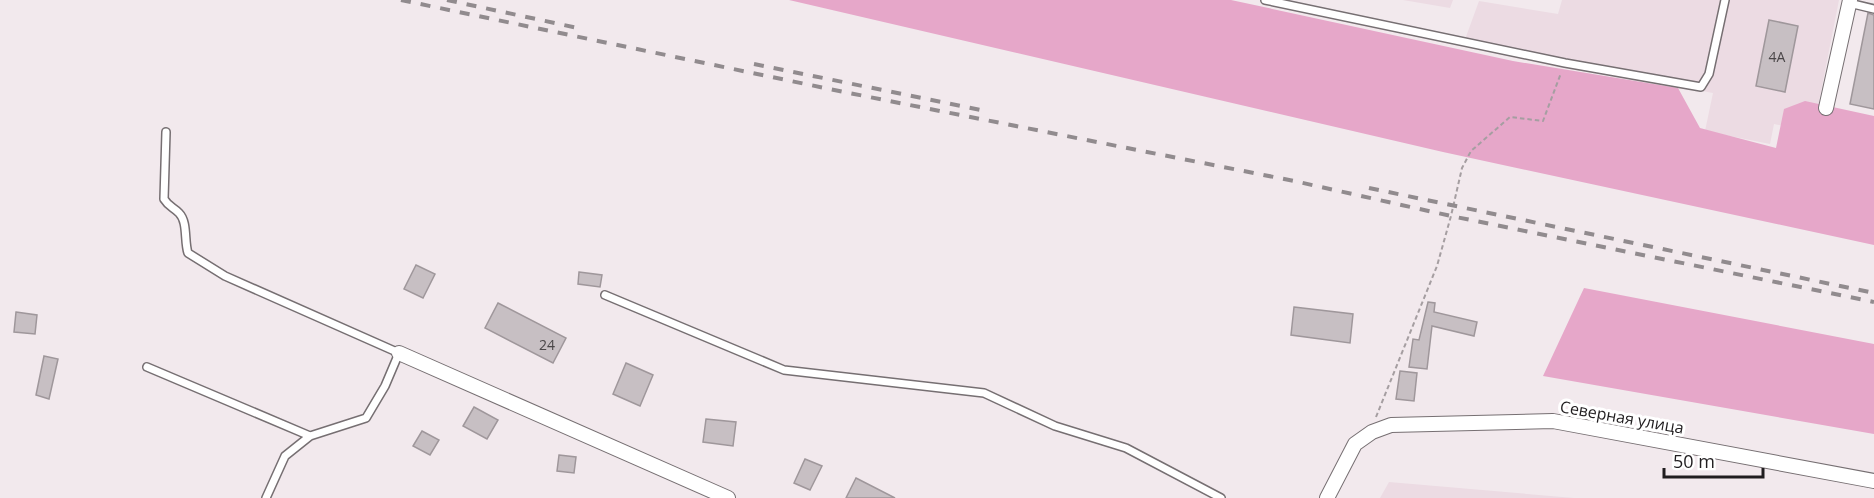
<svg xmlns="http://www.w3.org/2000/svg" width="1874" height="498" font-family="'Open Sans',sans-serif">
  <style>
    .built { fill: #ecdbe3 }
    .forest { fill: #e6a7c9 }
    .building { fill: #c7bfc3; stroke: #9f979b; stroke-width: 1.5 }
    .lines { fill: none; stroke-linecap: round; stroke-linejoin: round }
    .service-casing { stroke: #766f72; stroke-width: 10 }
    .minor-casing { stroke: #766f72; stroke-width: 16 }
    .path { stroke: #a59ea1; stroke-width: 2; stroke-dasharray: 4.5 3; stroke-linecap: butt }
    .service { stroke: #fff; stroke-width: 7 }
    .minor { stroke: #fff; stroke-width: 14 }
    .rail { stroke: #918b8e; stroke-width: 4; stroke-dasharray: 10 10; stroke-linecap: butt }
    .labels { text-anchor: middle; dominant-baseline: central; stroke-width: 6; stroke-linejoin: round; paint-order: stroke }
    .number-label { font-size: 14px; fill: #4a4648 }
    .street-label { font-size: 16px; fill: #201d1f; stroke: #fff }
  </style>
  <rect width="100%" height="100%" fill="#f2e9ed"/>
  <path class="built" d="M 1403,0 L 1453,0 L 1450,8 Z
    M 1562,0 L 1839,0 L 1813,132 L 1774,124 L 1770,144 L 1705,131 L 1713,93 L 1463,45 L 1479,1 L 1558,14 Z
    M 1389,482 L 1574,498 L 1380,498 Z"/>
  <path class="forest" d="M 789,0 L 1231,0 L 1513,61 L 1678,88 L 1700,128 L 1776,148 L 1784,109 L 1805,101 L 1874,116 L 1874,245 L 1443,152 Z
    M 1584,288 L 1874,344 L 1874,434 L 1543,376 Z"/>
  <path class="building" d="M 1868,13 L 1874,15 L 1874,109 L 1850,104 Z
    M 1769,20 L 1798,26 L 1785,92 L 1756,86 Z
    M 416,265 L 435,274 L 423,298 L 404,289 Z
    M 579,272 L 602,275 L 600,287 L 578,284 Z
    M 1428,302 L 1435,303 L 1434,312 L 1477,322 L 1474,336 L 1432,326 L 1427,369 L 1409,367 L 1413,339 L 1419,340 Z
    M 498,303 L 566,338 L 553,363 L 485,328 Z
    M 1294,307 L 1353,314 L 1350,343 L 1291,335 Z
    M 16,312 L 37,315 L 35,334 L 14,332 Z
    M 44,356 L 58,359 L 49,399 L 36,395 Z
    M 626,363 L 653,375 L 640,406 L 613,394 Z
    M 1400,371 L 1417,373 L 1414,401 L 1396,399 Z
    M 474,407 L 498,420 L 487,439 L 463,426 Z
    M 706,419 L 736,422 L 733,446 L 703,442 Z
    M 422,431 L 439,440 L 430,455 L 413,446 Z
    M 559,455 L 576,457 L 574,473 L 557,471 Z
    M 805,459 L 822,466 L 810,490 L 794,483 Z
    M 856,478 L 895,498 L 846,498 Z"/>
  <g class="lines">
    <g class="service-casing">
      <path id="service" d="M 1265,0 L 1565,63 L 1701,87 L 1709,74 L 1725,0
        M 1849,3 L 1874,9
        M 166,132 L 164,199 C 169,207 173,207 179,213 C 188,222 184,241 188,253 L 225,276 L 399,353 L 385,386 L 366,418 L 310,436 L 285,456 L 266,498
        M 605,295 L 784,370 L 984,393 L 1055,426 L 1126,448 L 1221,498
        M 147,367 L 310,436"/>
    </g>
    <g class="minor-casing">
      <path id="minor" d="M 1826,108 L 1850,0
        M 399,353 L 728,498
        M 1327,498 L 1355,444 L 1372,432 L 1391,425 L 1553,421 L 1874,481"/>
    </g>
    <path class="path" d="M 1376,417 L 1437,266 L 1451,216 L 1462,168 L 1471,151 L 1510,117 L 1543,121 L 1561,73"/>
    <use href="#service" class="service"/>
    <use href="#minor" class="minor"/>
    <path class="rail" d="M 401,0 L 844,92 L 1294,181 L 1451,216 L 1874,302
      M 447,0 L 578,28
      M 754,64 L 981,110
      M 1369,188 L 1874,293"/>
  </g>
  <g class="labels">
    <g class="number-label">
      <text x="1777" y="56">4А</text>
      <text x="547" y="344">24</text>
    </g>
    <g class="street-label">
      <text transform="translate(1622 417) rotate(10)">Северная улица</text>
    </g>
  </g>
  <path d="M1664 468v9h99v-9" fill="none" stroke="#201d1f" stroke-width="3"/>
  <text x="1673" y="468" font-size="18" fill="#201d1f" stroke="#ffffff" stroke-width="4.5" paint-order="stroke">50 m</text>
</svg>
